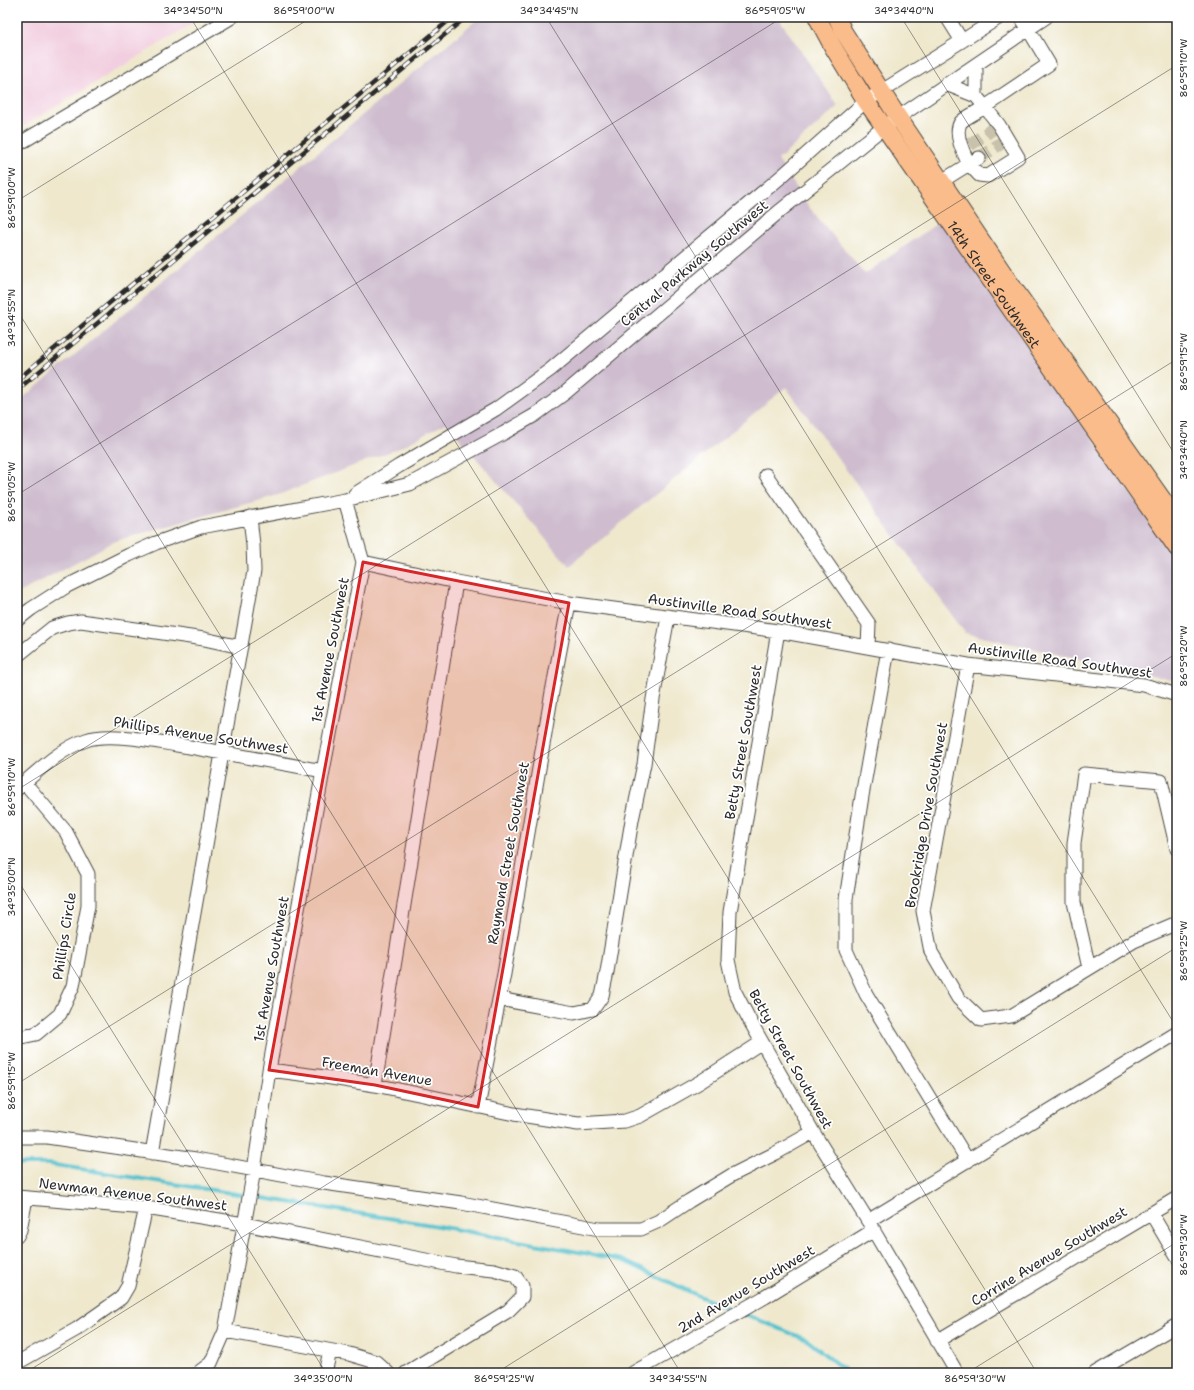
<svg xmlns="http://www.w3.org/2000/svg" width="1194" height="1390" font-family="'Shantell Sans',sans-serif">
  <style>
    .built { fill: #f2cfe0 }
    .industrial { fill: #cfbdcf }
    .lines { fill: none; stroke-linecap: round; stroke-linejoin: round }
    .stream { stroke: #55c1ce; stroke-width: 4 }
    .minor-tunnel { stroke: #c8c2ad; stroke-width: 13; stroke-dasharray: 13 6; stroke-linecap: butt }
    .minor-casing { stroke: #484743; stroke-width: 15 }
    .major-casing { stroke: #484743; stroke-width: 19 }
    .minor { stroke: #fff; stroke-width: 13 }
    .major { stroke: #fabc8b; stroke-width: 17 }
    .rail-casing { stroke: #2b2b2b; stroke-width: 4.5 }
    .rail { stroke: #fff; stroke-width: 3; stroke-dasharray: 9; stroke-linecap: butt }
    .marked { fill: #d62828; fill-opacity: 0.2; stroke: #d62828; stroke-width: 3; stroke-linejoin: round }
    .ticks { fill: none; stroke: #2b2b2b; stroke-width: 1; stroke-opacity: 0.45 }
    .labels { text-anchor: middle; dominant-baseline: central; stroke-width: 3.5; stroke-linejoin: round; paint-order: stroke }
    .street-label { font-size: 14px; fill: #2b2b2b; stroke: #fff }
    .neatline { fill: none; stroke: #2b2b2b; stroke-width: 1.5 }
    .ticks-label { font-size: 10px; text-anchor: middle; fill: #2b2b2b }
  </style>
  <rect width="100%" height="100%" fill="#fff"/>
  <filter id="ink" filterUnits="userSpaceOnUse"><feTurbulence type="fractalNoise" baseFrequency=".025" numOctaves="2"/><feDisplacementMap in="SourceGraphic" scale="8" xChannelSelector="R" yChannelSelector="G"/><feConvolveMatrix kernelMatrix="1 2 1 2 8 2 1 2 1" color-interpolation-filters="sRGB"/></filter>
  <filter id="wash" filterUnits="userSpaceOnUse"><feTurbulence type="fractalNoise" baseFrequency=".012" numOctaves="4" result="noise"/><feDisplacementMap in="SourceGraphic" scale="16" xChannelSelector="R" yChannelSelector="G"/><feGaussianBlur stdDeviation="0.9" result="paint"/><feColorMatrix in="noise" values="0 0 0 0 0 0 0 0 0 0 0 0 0 0 0 0 0 1.4 0 .05"/><feComposite in="paint" operator="in"/></filter>
  <g filter="url(#wash)">
    <rect width="100%" height="100%" fill="#efe8cd"/>
    <path class="built" d="M 17,17 L 204,17 L 17,130 Z"/>
    <path class="industrial" d="M 480,17 L 778,17 L 838,106 L 778,160 L 809,207 L 865,274 L 942,220 L 1177,560 L 1177,682 L 965,633 L 786,387 L 569,566 L 446,423 L 397,449 L 278,495 L 115,541 L 17,594 L 17,403 Z"/>
    <g class="lines">
      <path class="stream" d="M 17,1164 L 49,1164 L 432,1225 L 622,1260 L 699,1296 L 735,1311
        M 742,1313 L 807,1340 L 843,1369 L 846,1373"/>
    </g>
  </g>
  <g filter="url(#ink)">
    <g class="lines">
      <path class="minor-tunnel" d="M 970,145 L 994,128
        M 979,158 L 1003,142"/>
      <g class="minor-casing">
        <path id="minor" d="M 947,17 L 962,41
          M 946,84 L 976,96 L 976,65
          M 976,96 L 985,107 C 979,111 966,117 961,122 C 953,133 964,154 969,164 L 979,158
          M 17,145 L 232,17
          M 934,186 L 969,164 L 979,175 L 988,176 L 1018,157 L 999,125 L 985,107 L 1049,64 L 1021,17
          M 766,475 L 869,624 L 868,646
          M 355,494 L 399,466 L 496,409 L 550,370 L 782,176 L 866,101 L 1000,17
          M 363,562 L 456,582 L 569,603 L 778,631 L 968,665 L 1144,685 L 1177,695
          M 17,620 L 31,609 L 67,586 L 129,555 L 156,543 L 201,527 L 345,500 L 410,484 L 504,433 L 535,415 L 565,393 L 781,210 L 884,127 L 1046,17
          M 778,631 L 730,912 L 728,960 L 735,992 L 750,1021 L 813,1132 L 868,1221 L 957,1373
          M 888,650 L 862,796 L 846,899 L 846,950 L 866,994 L 968,1161
          M 17,656 L 52,628 L 68,623 L 81,621 L 204,639 L 241,647
          M 968,665 L 923,911 L 931,952 L 958,998 L 981,1020 L 1011,1016 L 1134,941 L 1177,923
          M 17,789 C 38,771 60,749 86,740 C 108,732 153,741 177,745 C 226,753 274,762 323,771
          M 1089,968 L 1074,902 L 1074,843 L 1084,774 L 1161,781 L 1177,849
          M 499,999 L 574,1013 L 593,1009 L 602,996 L 607,972 L 632,820 L 644,764 L 653,699 L 668,617
          M 17,1038 L 36,1034 L 60,1014 L 73,986 L 88,906 L 88,874 L 66,832 L 24,782
          M 269,1070 L 325,1077 L 375,1085 L 514,1114 L 578,1124 L 625,1121 L 640,1116 L 700,1082 L 762,1042
          M 375,1085 L 456,582
          M 478,1107 L 504,974 L 552,692 L 569,603
          M 17,1137 L 47,1137 L 196,1159 L 324,1183 L 461,1203 L 599,1229 L 641,1229 L 659,1221 L 689,1201 L 732,1175 L 776,1153 L 813,1132
          M 152,1153 L 254,571 L 253,545 L 250,517
          M 17,1197 L 146,1208 L 207,1218 L 244,1224 L 456,1266 L 494,1270 L 515,1276 L 522,1286 L 522,1297 L 508,1311 L 406,1373
          M 1151,1213 L 1177,1257
          M 868,1221 L 1177,1033
          M 17,1236 L 20,1230 L 26,1198
          M 225,1331 L 349,1354 L 376,1362 L 388,1373
          M 937,1341 L 1177,1198
          M 17,1363 L 77,1329 L 121,1298 L 128,1286 L 146,1208
          M 198,1373 L 211,1363 L 225,1331 L 254,1170 L 269,1070 L 323,771 L 363,562 L 345,500
          M 325,1373 L 330,1351
          M 633,1373 L 765,1297 L 874,1230
          M 1095,1373 L 1177,1325"/>
      </g>
      <g class="major-casing">
        <g id="major">
          <path id="s1" d="M 817,17 L 833,47 L 866,101 L 1177,548"/>
          <path d="M 837,17 L 843,31 L 898,117 L 1010,283 L 1177,520"/>
        </g>
      </g>
      <use href="#minor" class="minor"/>
      <use href="#major" class="major"/>
      <g class="rail-casing">
        <path id="rail" d="M 17,380 L 453,17
          M 17,390 L 466,17"/>
      </g>
      <use href="#rail" class="rail"/>
    </g>
  </g>
  <path class="marked" d="M 363,562 L 569,603 L 478,1107 L 375,1085 L 269,1070 Z"/>
  <path class="ticks" d="M 190,17 L 1037,1373M 546,17 L 1177,1028M 901,17 L 1177,458M 17,201 L 312,17M 17,310 L 681,1373M 17,495 L 783,17M 17,790 L 1177,65M 17,879 L 326,1373M 17,1084 L 1177,359M 25,1373 L 1177,653M 496,1373 L 1177,947M 967,1373 L 1177,1242"/>
  <g class="labels">
    <g class="street-label">
      <text transform="translate(694 263) rotate(-40)">Central Parkway Southwest</text>
      <text stroke="none"><textPath href="#s1" startOffset="321">14th Street Southwest</textPath></text>
      <text transform="translate(740 611) rotate(8)">Austinville Road Southwest</text>
      <text transform="translate(330 650) rotate(-79)">1st Avenue Southwest</text>
      <text transform="translate(1060 660) rotate(8)">Austinville Road Southwest</text>
      <text transform="translate(201 735) rotate(9)">Phillips Avenue Southwest</text>
      <text transform="translate(743 742) rotate(-80)">Betty Street Southwest</text>
      <text transform="translate(926 815) rotate(-80)">Brookridge Drive Southwest</text>
      <text transform="translate(508 853) rotate(-80)">Raymond Street Southwest</text>
      <text transform="translate(64 936) rotate(-81)">Phillips Circle</text>
      <text transform="translate(271 969) rotate(-80)">1st Avenue Southwest</text>
      <text transform="translate(791 1059) rotate(61)">Betty Street Southwest</text>
      <text transform="translate(377 1071) rotate(10)">Freeman Avenue</text>
      <text transform="translate(133 1194) rotate(7)">Newman Avenue Southwest</text>
      <text transform="translate(1049 1256) rotate(-31)">Corrine Avenue Southwest</text>
      <text transform="translate(746 1289) rotate(-31)">2nd Avenue Southwest</text>
    </g>
  </g>
  <rect width="1194" height="1390" fill="none" stroke="#fff" stroke-width="44"/>
  <rect x="22" y="22" width="1150" height="1346" class="neatline"/>
  <g class="ticks-label">
    <text x="193" y="14">34°34'50"N</text>
    <text x="304" y="14">86°59'00"W</text>
    <text x="549" y="14">34°34'45"N</text>
    <text x="775" y="14">86°59'05"W</text>
    <text x="904" y="14">34°34'40"N</text>
    <text transform="translate(1183 68) rotate(-90)" y="4">86°59'10"W</text>
    <text transform="translate(11 198) rotate(-90)" y="4">86°59'00"W</text>
    <text transform="translate(11 318) rotate(-90)" y="4">34°34'55"N</text>
    <text transform="translate(1183 362) rotate(-90)" y="4">86°59'15"W</text>
    <text transform="translate(1183 450) rotate(-90)" y="4">34°34'40"N</text>
    <text transform="translate(11 492) rotate(-90)" y="4">86°59'05"W</text>
    <text transform="translate(1183 656) rotate(-90)" y="4">86°59'20"W</text>
    <text transform="translate(11 787) rotate(-90)" y="4">86°59'10"W</text>
    <text transform="translate(11 887) rotate(-90)" y="4">34°35'00"N</text>
    <text transform="translate(1183 951) rotate(-90)" y="4">86°59'25"W</text>
    <text transform="translate(11 1081) rotate(-90)" y="4">86°59'15"W</text>
    <text transform="translate(1183 1245) rotate(-90)" y="4">86°59'30"W</text>
    <text x="323" y="1382">34°35'00"N</text>
    <text x="504" y="1382">86°59'25"W</text>
    <text x="678" y="1382">34°34'55"N</text>
    <text x="975" y="1382">86°59'30"W</text>
  </g>
</svg>
